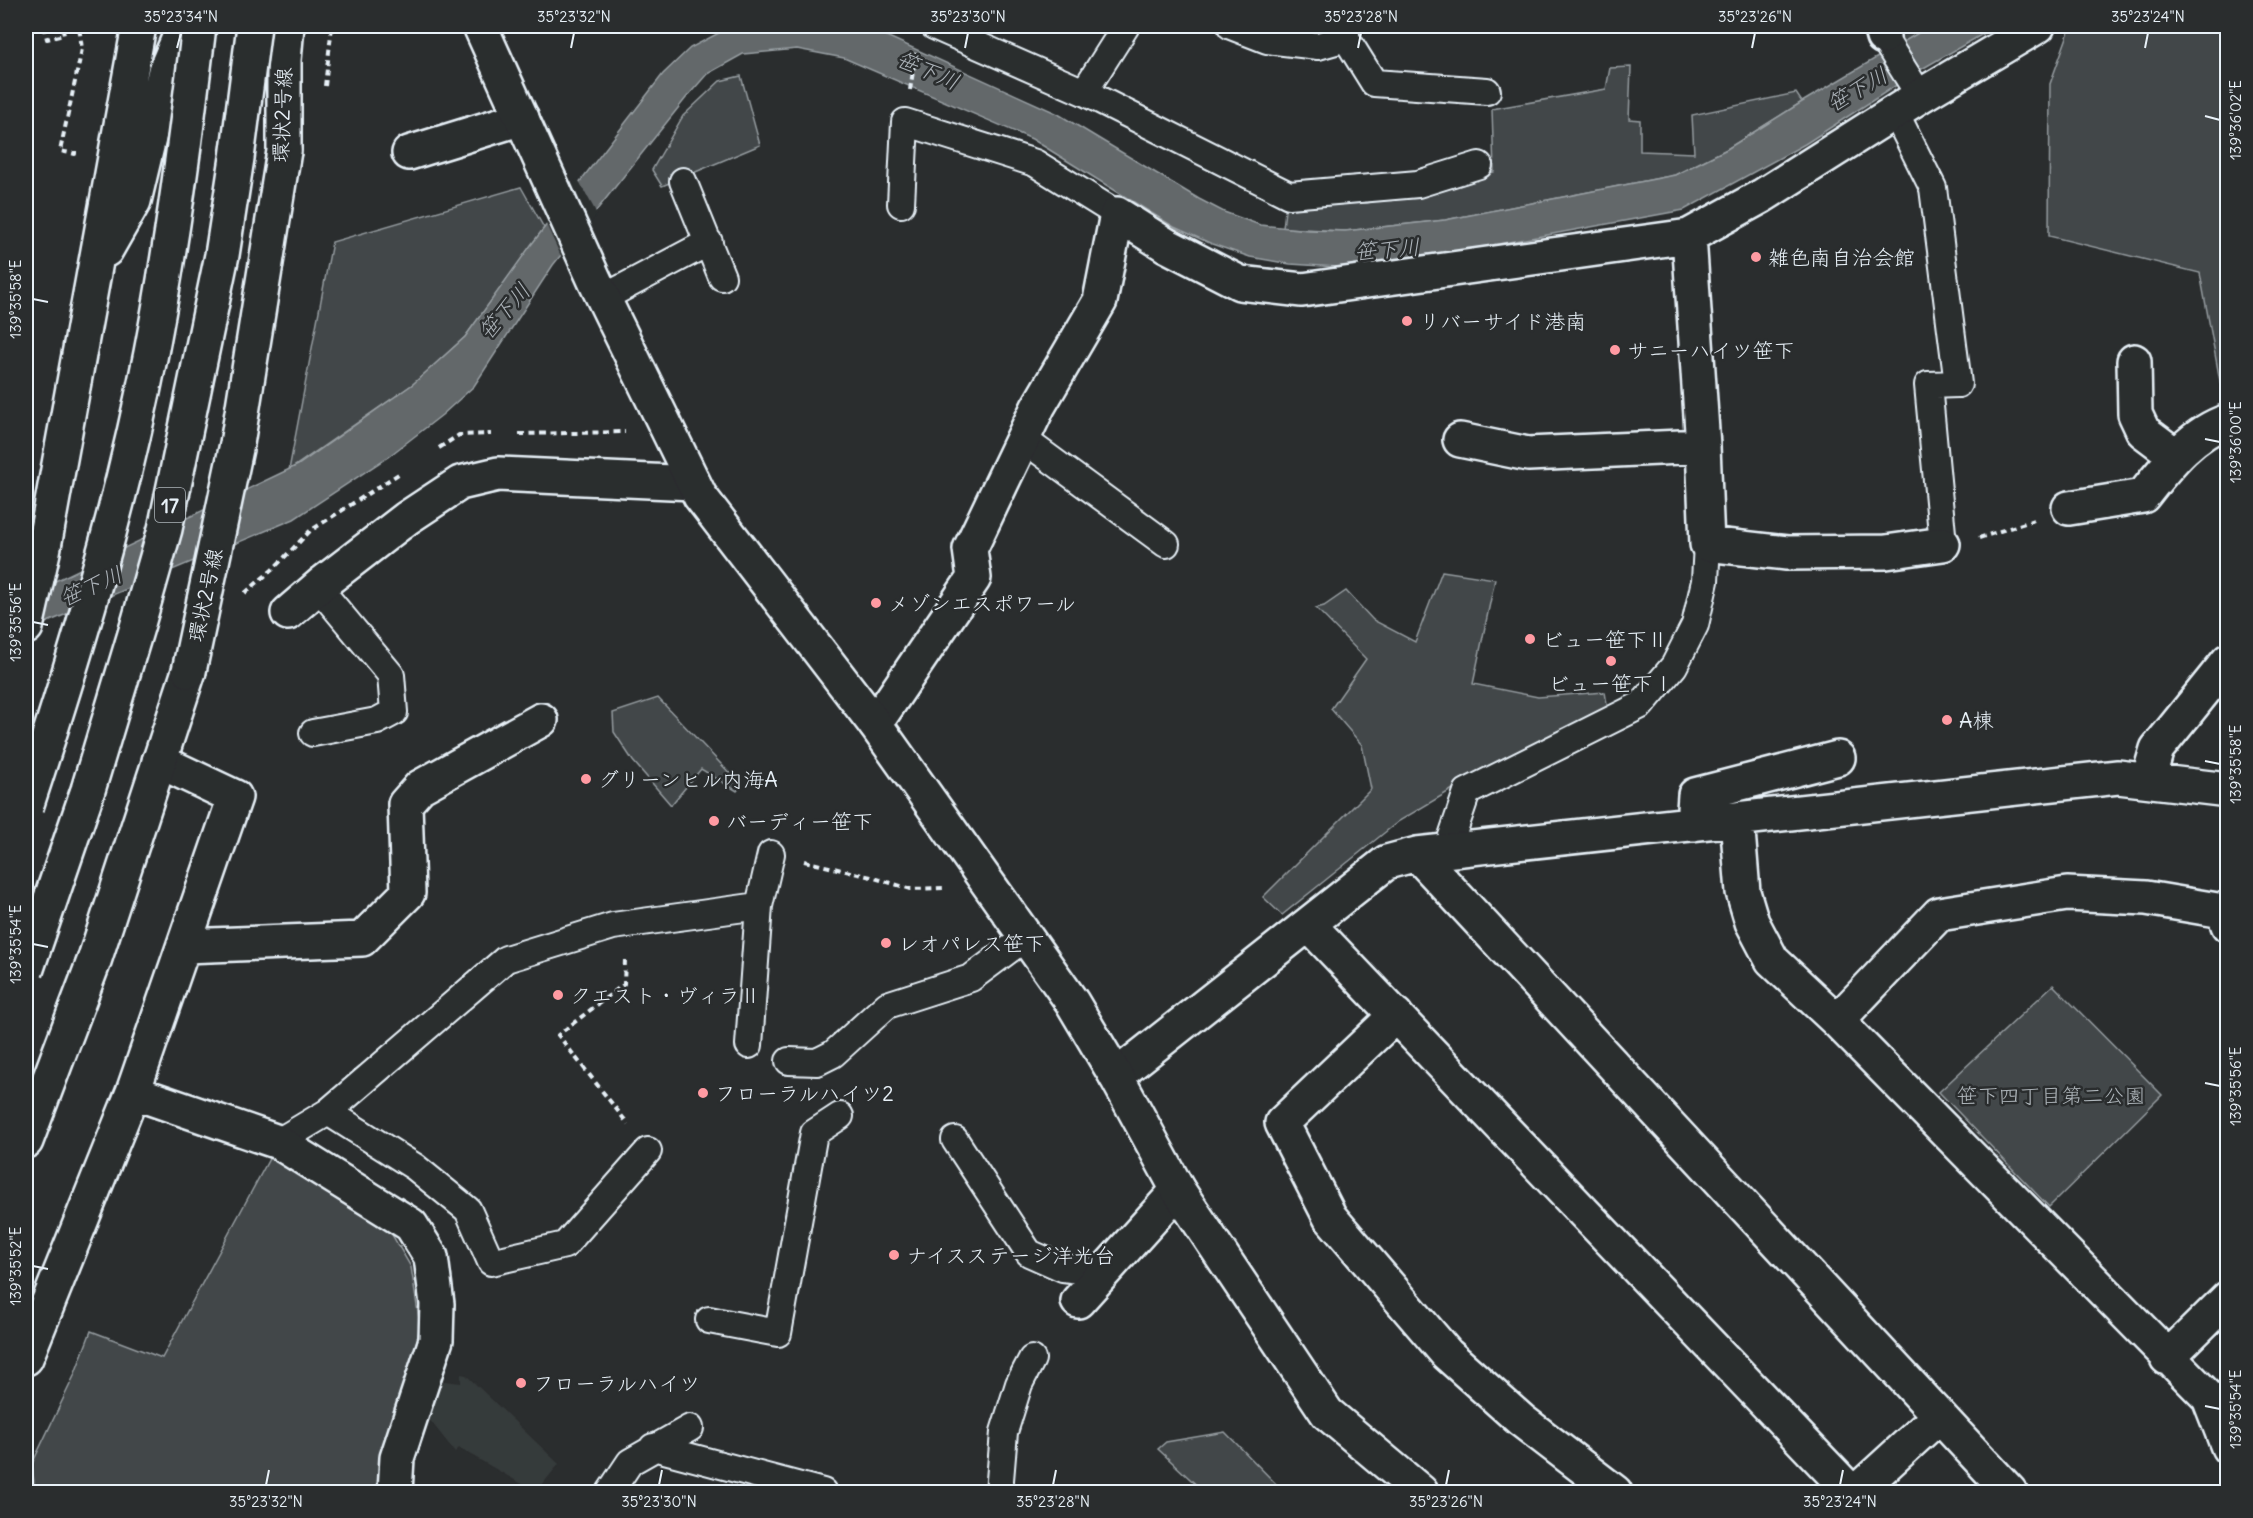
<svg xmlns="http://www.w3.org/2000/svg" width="2253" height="1518" font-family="Delius,'Klee One',sans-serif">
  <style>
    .built { fill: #363a3b }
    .green { fill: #424648; stroke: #959ca0; stroke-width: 1.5 }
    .water { fill: #63686b; stroke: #989fa3; stroke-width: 1.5 }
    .pier { fill: #2a2d2e }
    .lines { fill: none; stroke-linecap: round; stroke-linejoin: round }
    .service-casing { stroke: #e8f1f8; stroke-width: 30 }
    .minor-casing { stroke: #e8f1f8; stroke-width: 38 }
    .tertiary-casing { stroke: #e8f1f8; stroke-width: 38 }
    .primary-casing { stroke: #e8f1f8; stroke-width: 38 }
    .path { stroke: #e8f1f8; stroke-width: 4; stroke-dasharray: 6 4.5; stroke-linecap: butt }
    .service { stroke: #2a2d2e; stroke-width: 26 }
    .minor { stroke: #2a2d2e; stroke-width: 33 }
    .tertiary { stroke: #2a2d2e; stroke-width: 33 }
    .primary { stroke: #2a2d2e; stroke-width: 33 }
    .primary-bridge-casing { stroke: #e8f1f8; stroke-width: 38; stroke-linecap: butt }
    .primary-bridge { stroke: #2a2d2e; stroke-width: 33 }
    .ticks { fill: none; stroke: #e8f1f8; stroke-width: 2 }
    .poi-dot { fill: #ff9aa2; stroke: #2a2d2e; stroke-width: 2 }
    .labels { text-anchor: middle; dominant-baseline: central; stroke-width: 5; stroke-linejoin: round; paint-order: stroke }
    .shield { fill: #2a2d2e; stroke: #afb6bb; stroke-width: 1.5 }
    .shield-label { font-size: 20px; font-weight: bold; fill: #e8f1f8 }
    .street-label { font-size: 21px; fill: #e8f1f8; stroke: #2a2d2e }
    .poi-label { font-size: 21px; fill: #e8f1f8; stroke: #2a2d2e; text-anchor: start }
    .park-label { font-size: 21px; fill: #aeb5ba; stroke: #2a2d2e }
    .water-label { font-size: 22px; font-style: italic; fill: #acb3b9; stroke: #2a2d2e }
    .neatline { fill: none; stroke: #e8f1f8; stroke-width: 2 }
    .ticks-label { font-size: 15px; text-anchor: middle; fill: #e8f1f8 }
  </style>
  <rect width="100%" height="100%" fill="#2a2d2e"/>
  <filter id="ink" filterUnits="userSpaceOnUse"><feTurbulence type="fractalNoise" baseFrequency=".0167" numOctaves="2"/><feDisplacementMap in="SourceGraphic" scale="12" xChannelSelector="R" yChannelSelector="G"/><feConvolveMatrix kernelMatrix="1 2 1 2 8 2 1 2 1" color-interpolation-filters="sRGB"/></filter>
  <g filter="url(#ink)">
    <path class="built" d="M 461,1374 L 466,1375 L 559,1464 L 536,1492 L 459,1448 L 455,1452 L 429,1419 L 437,1380 L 461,1383 Z"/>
    <path class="green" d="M 1893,26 L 1930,26 L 1904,42 Z
      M 2071,26 L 2227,26 L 2227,408 L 2225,408 L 2200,273 L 2049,236 L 2050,84 Z
      M 1631,67 L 1629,119 L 1640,120 L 1640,151 L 1694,153 L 1692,115 L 1796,93 L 1802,102 L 1727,149 L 1675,175 L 1445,220 L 1345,231 L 1283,228 L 1286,202 L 1367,203 L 1494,172 L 1492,109 L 1606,89 L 1610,68 Z
      M 741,76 L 760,145 L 662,186 L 652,170 L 683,116 L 720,81 Z
      M 521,187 L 544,228 L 465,337 L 413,384 L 289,470 L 332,242 Z
      M 1442,571 L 1495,579 L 1473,684 L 1538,697 L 1605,692 L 1608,711 L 1468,780 L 1399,821 L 1282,915 L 1263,897 L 1371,789 L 1362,745 L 1331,709 L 1366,659 L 1316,608 L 1324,606 L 1346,591 L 1373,620 L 1415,642 Z
      M 658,698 L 741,785 L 737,791 L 701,769 L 671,805 L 633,761 L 614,732 L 613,713 Z
      M 2053,985 L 2162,1095 L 2049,1207 L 1939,1092 Z
      M 270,1157 L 387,1226 L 411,1267 L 420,1326 L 384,1492 L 35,1492 L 32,1464 L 74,1376 L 91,1331 L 162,1358 Z
      M 1225,1432 L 1277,1485 L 1269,1492 L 1204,1492 L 1158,1449 L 1166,1442 Z"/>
    <path class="water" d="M 732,26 L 854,26 L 869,28 L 1058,114 L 1199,199 L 1224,212 L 1260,225 L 1308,230 L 1345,231 L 1445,220 L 1675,175 L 1727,149 L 1802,102 L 1930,26 L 1997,26 L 1920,70 L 1805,144 L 1684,210 L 1449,253 L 1338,267 L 1290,264 L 1250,257 L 1212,244 L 1174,227 L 1032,139 L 844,58 L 797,49 L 743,54 L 707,74 L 686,98 L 553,265 L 474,386 L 442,415 L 388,457 L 294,519 L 26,631 L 26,595 L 298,465 L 413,384 L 465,337 L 531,245 L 663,74 L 690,48 Z"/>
    <path class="pier" d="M 578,179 L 597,214 L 562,258 L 545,222 Z"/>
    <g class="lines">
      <g class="service-casing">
        <path id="service" d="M 934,26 L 1084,92 L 1289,195 L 1418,184 L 1479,165
          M 1231,26 L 1267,40 L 1318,46 L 1346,38
          M 1346,26 L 1346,38 L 1374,83 L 1487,91
          M 1883,37 L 1920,96
          M 1084,92 L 1126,26
          M 1895,112 L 1933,188 L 1958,384 L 1928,385 L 1943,544
          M 683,181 L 722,277
          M 901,204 L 905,122 L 1035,163 L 1117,214
          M 605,297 L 709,242
          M 1023,439 L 1166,544
          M 313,733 L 377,721 L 394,712 L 391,675 L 318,587
          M 1447,851 L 1467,792 L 1641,705 L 1674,666 L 1695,625 L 1705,581 L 1707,544
          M 749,1045 L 759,906 L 771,854
          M 789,1061 L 817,1062 L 833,1054 L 887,1005 L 971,978 L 1026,937
          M 328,1112 L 415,1167 L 468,1210 L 491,1262 L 565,1245 L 648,1151
          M 955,1140 L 1029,1253 L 1063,1268 L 1103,1273
          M 278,1142 L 328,1112 L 506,959 L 613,926 L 759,906
          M 709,1320 L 778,1333 L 814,1133 L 840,1116
          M 653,1447 L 823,1492
          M 610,1492 L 630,1462 L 690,1428
          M 999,1492 L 1004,1432 L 1019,1384 L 1032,1359"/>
      </g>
      <g class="minor-casing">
        <path id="minor" d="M 1880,26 L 1883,37
          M 409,153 L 522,118
          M 1689,236 L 1703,446 L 1707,544 L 1787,553 L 1886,552 L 1943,544
          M 2134,361 L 2135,414 L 2143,431 L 2175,455
          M 1460,440 L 1528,454 L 1703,446
          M 2069,508 L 2143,496 C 2166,467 2191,433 2228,421
          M 288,613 L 324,582 L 407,518 L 460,483 L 498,474 L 693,483
          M 875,724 L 974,578 L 970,549 L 1038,407 L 1100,301 L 1117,214 L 1166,245 L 1240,283 L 1302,290 L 1689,236 L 1762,196 L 1920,96 L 2038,26
          M 2148,780 L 2157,749 L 2228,661
          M 1737,819 L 1743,892 L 1752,922 L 1772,960 L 1837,1021 L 2209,1398 L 2228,1447
          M 1693,824 L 1695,795 L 1838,758
          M 1417,854 L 2010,1492
          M 1309,925 L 1851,1492
          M 184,946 L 362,939 L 408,893 L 405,804 L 420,787 L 541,720
          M 1396,1015 L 1282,1123 L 1330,1217 L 1447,1354 L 1521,1420 L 1615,1492
          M 1837,1021 L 1939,914 L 2067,894 L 2146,898 L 2223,911 L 2228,925
          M 1116,1076 L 1387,862 L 1417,854 L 2118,777 L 2228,790
          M 133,1092 L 278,1142 L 411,1225 L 431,1257 L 437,1304 L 436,1340 L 397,1458 L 395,1492
          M 1078,1301 L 1178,1190
          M 26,1358 L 133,1092 L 235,797 L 159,761
          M 2167,1358 L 2228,1298
          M 1856,1492 L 1938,1417"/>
      </g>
      <g class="tertiary-casing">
        <path id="tertiary" d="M 480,26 L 595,281 L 700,496 L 875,724 L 1072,1002 L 1116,1076 L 1178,1190 L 1327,1413 L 1421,1492"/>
      </g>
      <g class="primary-casing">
        <path id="primary" d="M 284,151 L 284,60 L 287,26
          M 106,250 L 134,201 L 165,71 L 184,26
          M 26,627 L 43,552 L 139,26
          M 26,1141 L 94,961 L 189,671"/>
      </g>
      <path class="path" d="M 44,26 L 47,39 L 64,35 L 62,26
        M 94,26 L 96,35
        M 325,86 L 332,26
        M 910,90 L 916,53
        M 75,151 L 75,154 L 60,151 L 82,49 L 79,26
        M 519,434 L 625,432
        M 439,448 L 459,435 L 491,434
        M 1979,538 L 2034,520
        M 245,593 L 272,570 L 310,531 L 400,473
        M 804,861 L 871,877 L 911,889 L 943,888
        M 625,960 L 624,984 L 558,1035 L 628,1124"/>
      <use href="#service" class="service"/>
      <use href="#minor" class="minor"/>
      <use href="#tertiary" class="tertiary"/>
      <use href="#primary" class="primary"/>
      <g class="primary-bridge-casing">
        <path id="primary-bridge" d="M 189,671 L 237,444 L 284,151
          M 26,807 C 75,658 121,507 151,353 C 172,244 186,135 199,26
          M 26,971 L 88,790 L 138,624 L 165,529 L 222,255 L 237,158 L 254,26"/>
      </g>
      <use href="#primary-bridge" class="primary-bridge"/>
    </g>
  </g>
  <path class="ticks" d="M 177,48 L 181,33M 571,48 L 574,33M 965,48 L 968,33M 1358,48 L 1361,33M 1752,48 L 1755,33M 2145,48 L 2148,33M 2205,116 L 2220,120M 33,299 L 48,302M 2205,439 L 2220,442M 33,622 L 48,625M 2205,761 L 2220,764M 33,944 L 48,947M 2205,1083 L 2220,1086M 33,1266 L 48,1269M 2205,1406 L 2220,1409M 266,1485 L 269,1470M 659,1485 L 662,1470M 1053,1485 L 1056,1470M 1446,1485 L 1449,1470M 1840,1485 L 1843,1470"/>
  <g class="poi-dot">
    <circle cx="1756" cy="257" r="6"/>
    <circle cx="1407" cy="321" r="6"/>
    <circle cx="1615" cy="350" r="6"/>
    <circle cx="876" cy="603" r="6"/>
    <circle cx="1530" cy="639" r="6"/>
    <circle cx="1611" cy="661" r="6"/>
    <circle cx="1947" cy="720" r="6"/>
    <circle cx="586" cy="779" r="6"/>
    <circle cx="714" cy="821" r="6"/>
    <circle cx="886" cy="943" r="6"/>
    <circle cx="558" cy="995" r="6"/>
    <circle cx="703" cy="1093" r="6"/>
    <circle cx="894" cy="1255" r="6"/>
    <circle cx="521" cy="1383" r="6"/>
  </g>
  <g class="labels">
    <rect class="shield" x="155" y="488" width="30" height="34" rx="4.5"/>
    <g class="shield-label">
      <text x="170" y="505">17</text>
    </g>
    <g class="street-label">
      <text transform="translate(282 115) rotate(-88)">環状2号線</text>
      <text transform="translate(205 595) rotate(-78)">環状2号線</text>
    </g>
    <g class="poi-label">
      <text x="1768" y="257">雑色南自治会館</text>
      <text x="1419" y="321">リバーサイド港南</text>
      <text x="1627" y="350">サニーハイツ笹下</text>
      <text x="888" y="603">メゾンエスポワール</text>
      <text x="1542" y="639">ビュー笹下Ⅱ</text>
      <text x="1611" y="683" text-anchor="middle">ビュー笹下Ⅰ</text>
      <text x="1959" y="720">A棟</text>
      <text x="598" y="779">グリーンヒル内海A</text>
      <text x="726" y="821">バーディー笹下</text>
      <text x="898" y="943">レオパレス笹下</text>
      <text x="570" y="995">クエスト・ヴィラⅡ</text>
      <text x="715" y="1093">フローラルハイツ2</text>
      <text x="906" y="1255">ナイスステージ洋光台</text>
      <text x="533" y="1383">フローラルハイツ</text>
    </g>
    <g class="park-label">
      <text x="2051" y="1095">笹下四丁目第二公園</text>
    </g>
    <g class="water-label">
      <text transform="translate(928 70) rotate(23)">笹下川</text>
      <text transform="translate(1857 89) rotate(-30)">笹下川</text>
      <text transform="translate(1387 249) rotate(-5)">笹下川</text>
      <text transform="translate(504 311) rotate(-49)">笹下川</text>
      <text transform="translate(91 586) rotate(-24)">笹下川</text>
    </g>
  </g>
  <rect width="2253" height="1518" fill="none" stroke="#2a2d2e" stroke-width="66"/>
  <rect x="33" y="33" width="2187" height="1452" class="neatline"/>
  <g class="ticks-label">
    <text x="181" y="22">35°23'34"N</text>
    <text x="574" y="22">35°23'32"N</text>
    <text x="968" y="22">35°23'30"N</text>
    <text x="1361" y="22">35°23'28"N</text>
    <text x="1755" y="22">35°23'26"N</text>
    <text x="2148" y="22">35°23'24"N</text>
    <text transform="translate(2236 120) rotate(-90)" y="5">139°36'02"E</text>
    <text transform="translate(16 299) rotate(-90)" y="5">139°35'58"E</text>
    <text transform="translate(2236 442) rotate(-90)" y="5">139°36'00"E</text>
    <text transform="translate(16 622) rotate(-90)" y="5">139°35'56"E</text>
    <text transform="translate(2236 764) rotate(-90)" y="5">139°35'58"E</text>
    <text transform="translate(16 944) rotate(-90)" y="5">139°35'54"E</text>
    <text transform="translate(2236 1086) rotate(-90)" y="5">139°35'56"E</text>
    <text transform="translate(16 1266) rotate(-90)" y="5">139°35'52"E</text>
    <text transform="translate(2236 1409) rotate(-90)" y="5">139°35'54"E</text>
    <text x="266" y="1507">35°23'32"N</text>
    <text x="659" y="1507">35°23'30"N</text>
    <text x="1053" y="1507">35°23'28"N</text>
    <text x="1446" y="1507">35°23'26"N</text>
    <text x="1840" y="1507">35°23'24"N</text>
  </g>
</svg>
